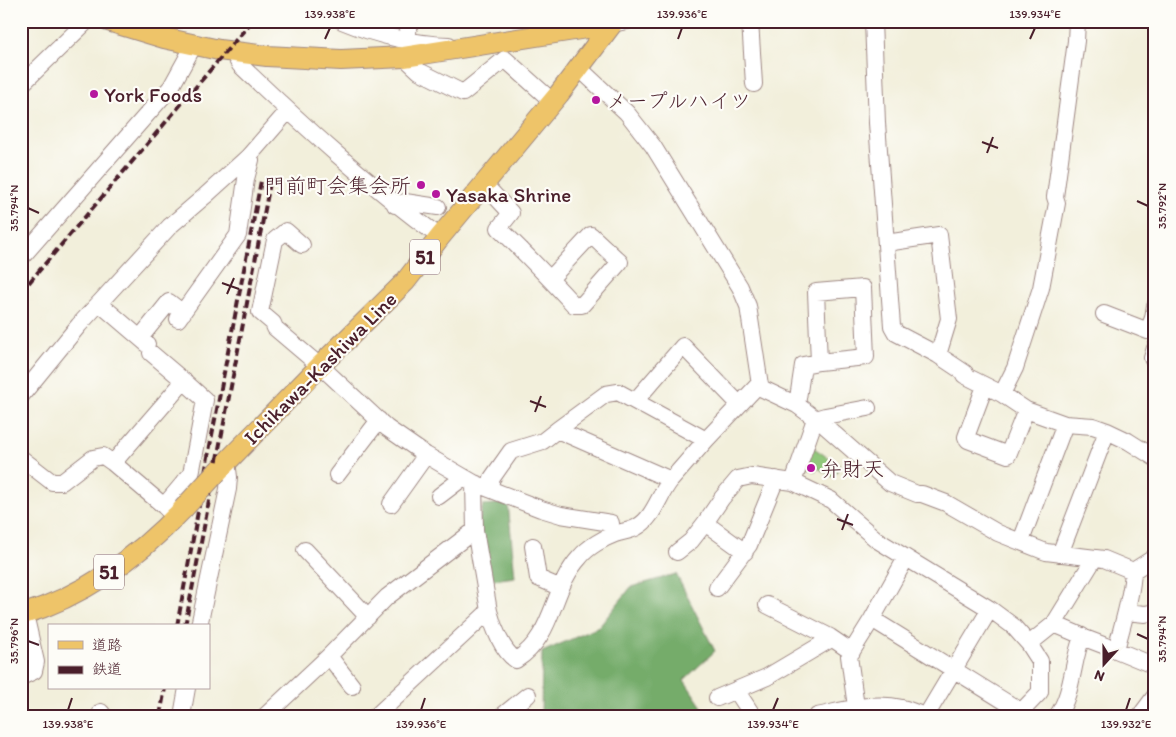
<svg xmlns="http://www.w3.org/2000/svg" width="1176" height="737" font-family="Itim,'Klee One',sans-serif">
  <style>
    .green { fill: #91c87b; stroke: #6e7453 }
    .forest { fill: #74ac6b; stroke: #5f664b }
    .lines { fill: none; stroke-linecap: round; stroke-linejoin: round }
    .minor-casing { stroke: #9e8783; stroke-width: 18 }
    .major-casing { stroke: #9e8783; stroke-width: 22 }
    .minor { stroke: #fff; stroke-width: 16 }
    .major { stroke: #eec469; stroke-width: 20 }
    .rail { stroke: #4a1f2b; stroke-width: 4; stroke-dasharray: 8 4; stroke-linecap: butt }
    .major-bridge-casing { stroke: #9e8783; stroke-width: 22; stroke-linecap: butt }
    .major-bridge { stroke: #eec469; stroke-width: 20 }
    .ticks { fill: none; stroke: #4a1f2b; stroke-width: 2 }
    .poi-dot { fill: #b5179e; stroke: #fdfcf7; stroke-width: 2 }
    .labels { text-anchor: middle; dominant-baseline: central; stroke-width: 4.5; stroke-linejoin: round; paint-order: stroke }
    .shield { fill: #fdfcf7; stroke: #806168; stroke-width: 1 }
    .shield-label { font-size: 20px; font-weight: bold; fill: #4a1f2b }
    .poi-label { font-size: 21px; fill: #4a1f2b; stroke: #fdfcf7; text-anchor: start }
    .street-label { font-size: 21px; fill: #4a1f2b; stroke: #fdfcf7 }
    .neatline { fill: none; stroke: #4a1f2b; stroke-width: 2 }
    .ticks-label { font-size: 12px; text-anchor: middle; fill: #4a1f2b }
  </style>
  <rect width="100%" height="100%" fill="#fdfcf7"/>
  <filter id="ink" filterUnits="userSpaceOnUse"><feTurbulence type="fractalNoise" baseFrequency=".02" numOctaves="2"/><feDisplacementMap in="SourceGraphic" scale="10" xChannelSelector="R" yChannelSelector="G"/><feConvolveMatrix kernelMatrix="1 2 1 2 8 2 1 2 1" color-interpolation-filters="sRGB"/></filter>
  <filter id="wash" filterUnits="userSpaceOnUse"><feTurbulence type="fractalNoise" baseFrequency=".0096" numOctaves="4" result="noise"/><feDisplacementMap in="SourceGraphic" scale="20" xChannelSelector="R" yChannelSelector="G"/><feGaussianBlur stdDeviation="1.12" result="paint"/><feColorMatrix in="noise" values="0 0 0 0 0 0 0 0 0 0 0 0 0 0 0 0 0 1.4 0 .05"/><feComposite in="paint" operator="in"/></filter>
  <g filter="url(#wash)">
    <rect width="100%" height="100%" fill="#f2efdb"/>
    <path class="green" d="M 811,446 L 840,466 L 833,477 L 818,468 L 815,471 L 806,468 Z"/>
    <path class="forest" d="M 508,503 L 515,577 L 486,581 L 479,522 L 483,505 Z
      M 676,574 L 715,651 L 684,680 L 708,716 L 541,716 L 542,652 L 599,627 L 631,587 Z"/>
  </g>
  <g filter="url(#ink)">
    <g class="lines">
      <g class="minor-casing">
        <path id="minor" d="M 342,21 C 376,35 412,44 449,45
          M 750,21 L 754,84
          M 873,21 L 877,123 L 892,326 L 896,333 L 938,355 L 965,373 L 964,375 L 1002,394 L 1026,410 L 1065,424 L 1093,426 L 1107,431 L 1128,441 L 1155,458
          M 612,24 L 627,21
          M 405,40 L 411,21
          M 236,52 L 236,58 L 240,65 C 304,126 368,185 440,237
          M 404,57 L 419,71 L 463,93 L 505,59 L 553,102
          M 579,68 L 627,113 L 653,146 L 740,287 L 748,306 L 760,385 L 763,389 L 797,405 L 824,425 L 890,483 L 917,494 L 922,494 L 946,503 L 998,533 L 1046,552 L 1104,559 L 1133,571 L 1155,557
          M 21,85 L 87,21
          M 484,184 L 511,213 L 499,228 C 525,253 550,279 574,305 L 582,305 L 620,262 L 591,235 L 550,279
          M 395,205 L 405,202 L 438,207
          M 886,243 L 939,235 L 949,319 L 938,355
          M 302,245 L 286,231 L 275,240 L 260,312 L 273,323 L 275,328 L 328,373 L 387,428 L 426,455 L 474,483 L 475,530 L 489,611 C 493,626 502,651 516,660 C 555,636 551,588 580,557 C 588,547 604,538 615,534 C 623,531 631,531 637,527 C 654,518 659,494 671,480
          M 21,258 L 171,87 L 194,45
          M 99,303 L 147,344
          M 1104,314 L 1148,331 L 1153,318 L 1155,306
          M 178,319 L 238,235 L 246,179 L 251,160 L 248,157
          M 140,338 L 169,302 L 183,313
          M 1155,348 L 1152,358 L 1155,363
          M 151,353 L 184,381 L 113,463 L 164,506 L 175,517
          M 985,386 L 966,437 L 968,440 L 1008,455 L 1026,410
          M 1002,394 L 1015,368 L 1041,288 L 1057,203 L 1055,197 L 1076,41 L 1077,21
          M 21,396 L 79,325 L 170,226 L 205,196 L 248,157 L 288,111
          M 636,400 L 683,346 L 739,404
          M 797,405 L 803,365 L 819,362 L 816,292 L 863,288 L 866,357 L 819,362
          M 706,440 L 618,392 L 606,394 L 557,430 L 671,480 L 706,440 L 760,383
          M 21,458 L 52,482 L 62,482 L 93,458 L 103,456 L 113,463
          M 337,475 L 379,420
          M 793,482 L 815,419 L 825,416 L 868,408
          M 474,483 L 541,509 L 561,515 L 611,523
          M 489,489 L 492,478 L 511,451 L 543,441 L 557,430
          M 439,496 L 464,477
          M 391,504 L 426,455
          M 164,506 L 191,474 L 205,400 L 184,381
          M 705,523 L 745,552
          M 1021,541 L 1065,424
          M 533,546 L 538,578 L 561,588
          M 305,550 L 368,617
          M 677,552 L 691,541 L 705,523 L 722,498 L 738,479 L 752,476 L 793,482 L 831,500 L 877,540 L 990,609 L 1013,626 L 1029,644
          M 1060,554 L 1107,431
          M 717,588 L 749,545 L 776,479
          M 767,605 L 830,637 L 852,652
          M 1126,612 L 1145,614 L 1155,612
          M 872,619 L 1022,712
          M 1054,624 L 1082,636 L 1082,637
          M 199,626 L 228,489 L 229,477 L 227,462
          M 1116,650 L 1155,666
          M 329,656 L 352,686
          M 21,677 L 34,671 L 36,662 L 25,614
          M 736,690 L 753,716
          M 717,698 L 767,677 L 831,639
          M 856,707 L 849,656 L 872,619 L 906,558
          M 101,712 L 104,716
          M 182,716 L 187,688
          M 265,716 L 329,656 L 387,597 L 475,530
          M 376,716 L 489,611
          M 502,716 L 528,695
          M 817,716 C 845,710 874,701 902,708 C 910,710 917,713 924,716
          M 926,716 L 990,609
          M 1017,716 L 1040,692 L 1040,661 L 1029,644 L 1054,624 L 1094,559
          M 1057,716 C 1073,694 1072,662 1082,637 L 1116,650 C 1122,625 1132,596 1133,571
          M 1140,716 L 1155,696"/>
      </g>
      <g class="major-casing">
        <path id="major" d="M 108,21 L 164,38 L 219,50 L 267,56 L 341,60 L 404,57 L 612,24
          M 217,472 L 320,366 L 405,282 L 440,237 L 559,94 L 612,24
          M 21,615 C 84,596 139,556 183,509"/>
      </g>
      <use href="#minor" class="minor"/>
      <use href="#major" class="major"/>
      <path class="rail" d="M 21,292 L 252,21
        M 177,626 L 212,435 L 261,181
        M 185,626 L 270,183
        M 160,716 L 165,688"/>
      <g class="major-bridge-casing">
        <path id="major-bridge" d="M 183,509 L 217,472"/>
      </g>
      <use href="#major-bridge" class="major-bridge"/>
    </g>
  </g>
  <path class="ticks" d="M 325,39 L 330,28M 678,39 L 682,28M 1030,39 L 1035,28M 982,142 L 998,148M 987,153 L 993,137M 1137,201 L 1148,206M 28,208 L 39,213M 222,283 L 239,289M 227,294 L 234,278M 530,401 L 546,407M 535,412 L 541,396M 837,519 L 853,525M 842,530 L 848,514M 1137,634 L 1148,639M 28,641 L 39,645M 68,710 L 72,698M 421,710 L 425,698M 773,710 L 778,698M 1126,710 L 1130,698"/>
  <g class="poi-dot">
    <circle cx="94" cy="94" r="5"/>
    <circle cx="596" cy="100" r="5"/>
    <circle cx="421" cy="185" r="5"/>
    <circle cx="436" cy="194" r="5"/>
    <circle cx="811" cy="468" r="5"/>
  </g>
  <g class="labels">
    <g class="shield">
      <rect x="410" y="239.5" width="30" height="35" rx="4"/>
      <rect x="94" y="554.5" width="30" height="35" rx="4"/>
    </g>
    <g class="shield-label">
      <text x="425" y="257">51</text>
      <text x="109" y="572">51</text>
    </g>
    <g class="poi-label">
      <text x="104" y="94">York Foods</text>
      <text x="606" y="100">メープルハイツ</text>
      <text x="411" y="185" text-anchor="end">門前町会集会所</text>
      <text x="446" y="194">Yasaka Shrine</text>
      <text x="821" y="468">弁財天</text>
    </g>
    <g class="street-label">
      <text transform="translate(320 368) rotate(-45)">Ichikawa-Kashiwa Line</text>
    </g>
  </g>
  <rect width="1176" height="737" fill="none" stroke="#fdfcf7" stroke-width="55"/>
  <rect x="48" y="624" width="162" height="65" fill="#fdfcf7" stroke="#b5a4a5"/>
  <rect x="58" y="641" width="25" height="8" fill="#eec469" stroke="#b5a4a5"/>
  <text x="92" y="650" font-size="15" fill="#4a1f2b">道路</text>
  <rect x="58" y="666" width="25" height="8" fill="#4a1f2b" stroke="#b5a4a5"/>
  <text x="92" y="674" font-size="15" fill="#4a1f2b">鉄道</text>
  <g transform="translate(1104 664) rotate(201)" stroke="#fdfcf7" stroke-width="4" paint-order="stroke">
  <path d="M0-4L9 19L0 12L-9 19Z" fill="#4a1f2b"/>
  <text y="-8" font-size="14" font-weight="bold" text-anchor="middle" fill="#4a1f2b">N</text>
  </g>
  <rect x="28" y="28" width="1120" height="682" class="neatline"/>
  <g class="ticks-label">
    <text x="330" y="18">139.938°E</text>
    <text x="682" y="18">139.936°E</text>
    <text x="1035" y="18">139.934°E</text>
    <text transform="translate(1162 206) rotate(-90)" y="4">35.792°N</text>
    <text transform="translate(14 208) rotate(-90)" y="4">35.794°N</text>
    <text transform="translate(1162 639) rotate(-90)" y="4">35.794°N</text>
    <text transform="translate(14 641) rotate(-90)" y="4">35.796°N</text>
    <text x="68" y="728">139.938°E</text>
    <text x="421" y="728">139.936°E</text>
    <text x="773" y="728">139.934°E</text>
    <text x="1126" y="728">139.932°E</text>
  </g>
</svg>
